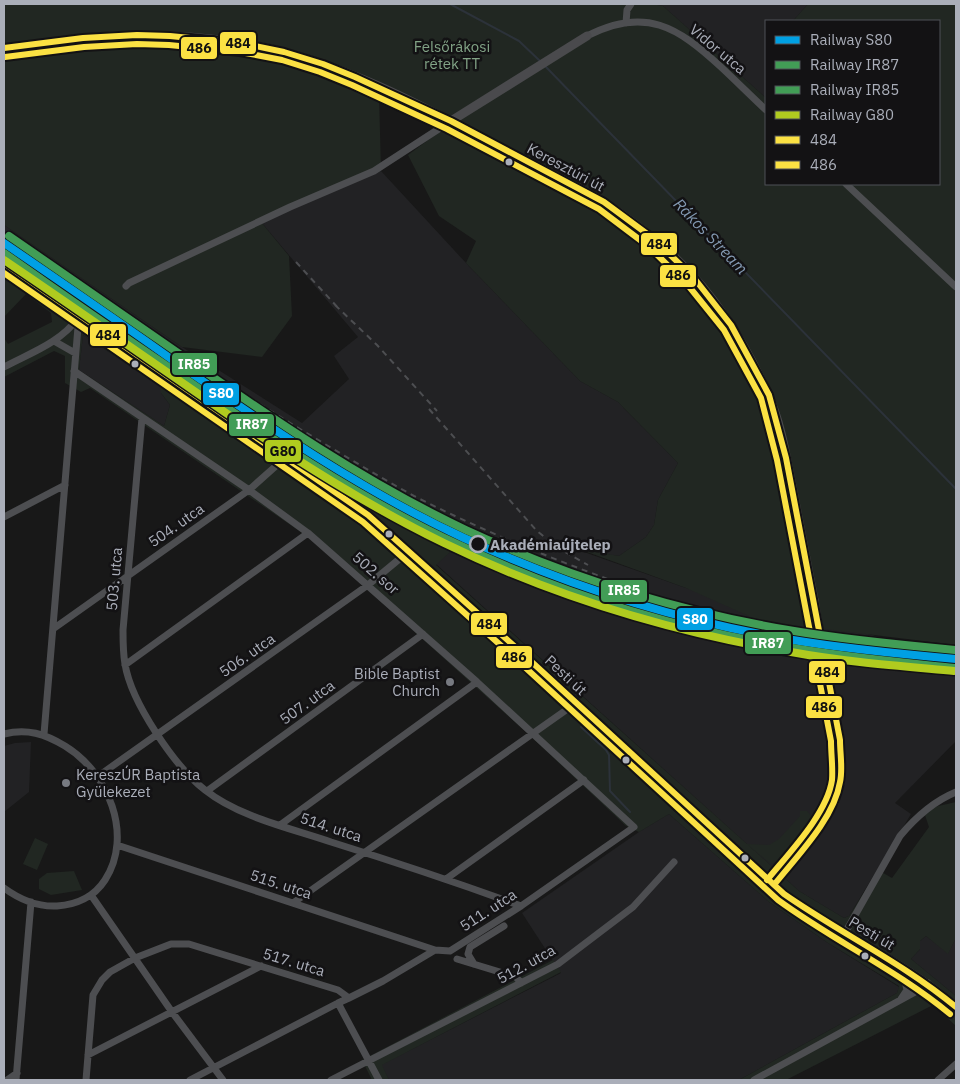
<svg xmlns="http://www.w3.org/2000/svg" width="960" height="1084" font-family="'IBM Plex Sans',sans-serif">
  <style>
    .built { fill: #222224 }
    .green { fill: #212722; fill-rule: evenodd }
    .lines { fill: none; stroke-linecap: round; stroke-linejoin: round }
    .stream { stroke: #2c323a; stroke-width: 2 }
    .minor { stroke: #4d4e51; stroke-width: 7 }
    .major { stroke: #4a4a4d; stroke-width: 9 }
    .rail { stroke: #4d4e51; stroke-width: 2; stroke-dasharray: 6 5; stroke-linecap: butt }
    .major-bridge { stroke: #4a4a4d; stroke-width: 9 }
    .bus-1-casing { stroke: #131214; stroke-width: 10 }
    .bus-2-casing { stroke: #131214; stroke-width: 10 }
    .bus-1 { stroke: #fbe143; stroke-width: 6 }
    .bus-2 { stroke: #fbe143; stroke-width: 6 }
    .rail-1-casing { stroke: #131214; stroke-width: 11 }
    .rail-2-casing { stroke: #131214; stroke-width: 11 }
    .rail-3-casing { stroke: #131214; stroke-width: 11 }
    .rail-4-casing { stroke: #131214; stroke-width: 11 }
    .rail-1 { stroke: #00a0e3; stroke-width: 8 }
    .rail-2 { stroke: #429d56; stroke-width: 8 }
    .rail-3 { stroke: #429d56; stroke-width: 8 }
    .rail-4 { stroke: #b0cb1f; stroke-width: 8 }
    .bus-dot { fill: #aaaeb9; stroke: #131214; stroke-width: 2 }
    .stop-dot { fill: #131214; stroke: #aaaeb9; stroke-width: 2.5 }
    .poi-dot { fill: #777a81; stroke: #131214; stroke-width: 2 }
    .labels { text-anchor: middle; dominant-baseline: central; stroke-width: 5; stroke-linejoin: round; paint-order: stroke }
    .park-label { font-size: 15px; fill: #82a386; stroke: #131214 }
    .street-label { font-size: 15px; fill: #aaaeb9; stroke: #131214 }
    .stop-label { font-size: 15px; font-weight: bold; fill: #aaaeb9; stroke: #131214; text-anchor: start }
    .poi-label { font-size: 15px; fill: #aaaeb9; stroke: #131214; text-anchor: end }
    .water-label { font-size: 16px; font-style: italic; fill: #8399b2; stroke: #131214 }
    .line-badge { stroke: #131214; stroke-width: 2 }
    .badge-label { font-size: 14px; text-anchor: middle; font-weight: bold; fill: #fff }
    .pale-badge-label { font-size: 14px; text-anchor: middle; font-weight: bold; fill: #111 }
  </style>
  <rect width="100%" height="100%" fill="#181818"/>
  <path class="built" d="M 651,4 L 808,4 L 793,21 L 766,21 L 766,98 L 663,6 Z
    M 381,171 L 466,263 L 580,381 L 618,402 L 678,463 L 658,500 L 654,525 L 646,537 L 619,556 L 581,551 L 686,588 L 880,637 L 956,645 L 956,741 L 895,803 L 911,814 L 849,916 L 844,918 L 799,891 L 436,564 L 458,545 L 365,495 L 354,494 L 267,430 L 208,389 L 4,253 L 4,225 L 182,347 L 302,423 L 349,379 L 334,356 L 358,337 L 261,222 Z
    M 83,335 L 162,387 L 161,393 L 170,405 L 164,426 L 79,370 Z
    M 31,742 L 29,792 L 4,812 L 4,746 L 15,743 Z
    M 669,814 L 769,902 L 828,943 L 899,987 L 897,993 L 739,1080 L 389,1080 L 381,1065 L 561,973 L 522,913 L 639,832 Z
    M 926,936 L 948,953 L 956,938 L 956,996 L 911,959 L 920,949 L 920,941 Z"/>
  <path class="green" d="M 4,4 L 651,4 L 663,6 L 766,98 L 766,184 L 939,184 L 939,21 L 793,21 L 808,4 L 956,4 L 956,645 L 760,621 L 686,588 L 579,549 L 619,556 L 646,537 L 654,525 L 658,500 L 678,463 L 618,402 L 580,381 L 466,263 L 476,241 L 439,216 L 408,155 L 448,125 L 379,94 L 381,171 L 261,222 L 289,256 L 292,316 L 262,357 L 182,347 L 4,225 Z
    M 4,253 L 208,389 L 267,430 L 354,494 L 365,495 L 459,544 L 436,565 L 747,844 L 769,845 L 779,839 L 800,816 L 800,811 L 807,811 L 811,816 L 809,825 L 777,863 L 771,864 L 747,844 L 799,891 L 844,918 L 849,916 L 878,870 L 892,878 L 929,827 L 925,815 L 934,807 L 956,802 L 956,938 L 948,954 L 926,936 L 920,941 L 920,949 L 911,959 L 956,996 L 956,1026 L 933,1005 L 786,1080 L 739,1080 L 897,993 L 899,986 L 828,943 L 769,902 L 669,814 L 639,832 L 626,826 L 526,732 L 311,539 L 90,388 L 81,392 L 65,383 L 65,356 L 54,351 L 4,377 L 4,338 L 8,344 L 52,322 L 51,313 L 26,294 L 4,317 ZM 83,335 L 161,387 L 161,393 L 170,405 L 164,426 L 79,370 Z
    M 35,838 L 48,844 L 37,870 L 23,864 Z
    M 74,871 L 82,890 L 51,895 L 39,889 L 39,879 L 47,873 Z
    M 553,960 L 561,972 L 382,1065 L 389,1080 L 372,1080 L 362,1060 Z"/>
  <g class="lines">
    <path class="stream" d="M 450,4 L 519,41 L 540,61
      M 545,66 L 956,489
      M 541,686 L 559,702
      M 581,727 L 606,750 L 609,755 L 610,791 L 630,812"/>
    <path class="minor" d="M 626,23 L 627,10 L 631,4
      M 587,36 C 645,6 678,27 721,67 C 736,81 751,96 766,110
      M 846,184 L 956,287
      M 126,286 L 129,283 L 290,207 L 374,171 L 451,121
      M 54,341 L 75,353
      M 4,367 C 30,353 60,343 78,318
      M 74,371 L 249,490 L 308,533 L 477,682 L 634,827 L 521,906 L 450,951 L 435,950 L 383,981 L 349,998
      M 142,418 L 123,630 C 123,641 123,653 125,664 C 131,702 175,767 205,790 C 239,817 290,828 331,842 C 395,862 458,883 521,906
      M 4,517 L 65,485
      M 53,629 L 249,490 L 286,457
      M 125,665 L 308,533
      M 4,734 C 27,728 45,734 65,746 C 108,772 134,835 105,880 C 94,897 76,905 57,906 C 38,907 19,899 4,888
      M 44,734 L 79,315
      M 97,777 L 368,585 L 409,551
      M 207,791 L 423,634
      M 280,825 L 477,682
      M 117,845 L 435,950
      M 446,879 L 584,780
      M 91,895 L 172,1012 L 223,1080
      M 293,903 L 576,703
      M 845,933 L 900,836 C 915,818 934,801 956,792
      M 457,959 L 516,977 L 521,983
      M 474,964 L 468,954 L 470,947 L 504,926
      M 901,999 L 907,990 L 902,968
      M 88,1055 L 261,966
      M 7,1080 L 17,1073
      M 16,1080 L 31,902
      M 86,1080 L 93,995 L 102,980 L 110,972 L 135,958 L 171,944 L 189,944 L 338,990 L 349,998 L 338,1003 L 379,1080
      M 190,1080 L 338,1003
      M 331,1080 L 558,964 L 633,907 L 674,862
      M 754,1080 L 917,991 L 928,983
      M 938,1080 L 956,1064"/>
    <path class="major" d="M 4,48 C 32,46 59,40 86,38 C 137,33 190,35 241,43 C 338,59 427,108 512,154 C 543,170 576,185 605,203 C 628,218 651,236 671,254 C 712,291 746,344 768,395 C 781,423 786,456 792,486 C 799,524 807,562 814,600
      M 451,121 L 587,36
      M 4,263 L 368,515 L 522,653 L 784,894 C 839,935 904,961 956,1007
      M 774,885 L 825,818 L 834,803 L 840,783 L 840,740 L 824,661"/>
    <path class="rail" d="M 4,232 C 100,298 196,365 295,426 C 335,450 374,474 414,496 C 473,526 533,551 594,574 C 624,585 654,596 685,605 C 773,631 865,641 956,651
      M 296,262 L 340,310
      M 335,305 L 377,345 L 437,411
      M 429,409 L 537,531 L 558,548 L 588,565"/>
    <path class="major-bridge" d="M 814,600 L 824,661"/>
    <g class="bus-1-casing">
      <path id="bus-1" d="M 4,48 L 83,38 L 137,35 L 170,36 L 241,43 L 284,52 L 323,64 L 355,77 L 451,121 L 604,202 L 654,239 L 694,278 L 731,325 L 769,395 L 786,458 L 840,740 C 840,754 843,769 840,782 C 834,819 797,856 774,885
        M 4,263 L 368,515 L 522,653 L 784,894 C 840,933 903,963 956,1007"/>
    </g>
    <g class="bus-2-casing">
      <path id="bus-2" d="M 5,57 L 84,47 L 137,44 L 169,45 L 240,52 L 282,60 L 320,72 L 352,85 L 447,129 L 599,209 L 648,246 L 687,284 L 724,330 L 761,398 L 777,460 L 831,741 C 831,754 833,767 832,780 C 827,814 789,853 767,880
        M 4,273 L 363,522 L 516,659 L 778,900 C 834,941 897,970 950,1014"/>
    </g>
    <use href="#bus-1" class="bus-1"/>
    <use href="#bus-2" class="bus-2"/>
    <g class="rail-1-casing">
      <path id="rail-1" d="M 4,243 C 61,282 118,321 174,361 C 267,426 361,490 464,538 C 568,586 679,621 793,640 C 847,649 901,654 956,659"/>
    </g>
    <g class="rail-2-casing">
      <path id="rail-2" d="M 4,253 C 59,292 114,330 170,368 C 262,433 356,497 459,545 C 563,594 673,628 787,647 C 842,657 899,662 955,668"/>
    </g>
    <g class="rail-3-casing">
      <path id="rail-3" d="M 9,236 C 66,275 122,314 178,353 C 271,418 364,482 466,530 C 570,578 681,612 794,631 C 847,640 902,645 956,650"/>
    </g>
    <g class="rail-4-casing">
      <path id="rail-4" d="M 4,260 C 78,310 152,362 226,413 C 296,460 368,506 444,543 C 553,596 672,632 791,652 C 845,662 900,666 954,671"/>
    </g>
    <use href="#rail-1" class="rail-1"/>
    <use href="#rail-2" class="rail-2"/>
    <use href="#rail-3" class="rail-3"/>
    <use href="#rail-4" class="rail-4"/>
  </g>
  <g class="bus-dot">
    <circle cx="509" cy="162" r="4.5"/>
    <circle cx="135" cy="364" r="4.5"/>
    <circle cx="389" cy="534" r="4.5"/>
    <circle cx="626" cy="760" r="4.5"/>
    <circle cx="745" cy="858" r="4.5"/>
    <circle cx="865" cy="956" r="4.5"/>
  </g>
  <circle class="stop-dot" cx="478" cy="544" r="8"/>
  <g class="poi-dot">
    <circle cx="450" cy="682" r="5"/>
    <circle cx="66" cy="783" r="5"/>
  </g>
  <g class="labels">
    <g class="park-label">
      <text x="452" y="46">Felsőrákosi<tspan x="452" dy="17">rétek TT</tspan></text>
    </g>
    <g class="street-label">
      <text transform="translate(718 49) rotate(40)">Vidor utca</text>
      <text transform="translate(566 167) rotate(28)">Keresztúri út</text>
      <text transform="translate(176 525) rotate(-35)">504. utca</text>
      <text transform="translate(376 573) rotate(41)">502. sor</text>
      <text transform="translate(114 579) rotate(-85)">503. utca</text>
      <text transform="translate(247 655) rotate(-35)">506. utca</text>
      <text transform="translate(566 675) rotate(43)">Pesti út</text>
      <text transform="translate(307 702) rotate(-36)">507. utca</text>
      <text transform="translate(331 827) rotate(18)">514. utca</text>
      <text transform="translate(281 884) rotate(18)">515. utca</text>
      <text transform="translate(488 910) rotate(-33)">511. utca</text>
      <text transform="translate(872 933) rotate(31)">Pesti út</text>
      <text transform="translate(294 962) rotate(17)">517. utca</text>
      <text transform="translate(526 964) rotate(-29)">512. utca</text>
    </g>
    <g class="stop-label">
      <text x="490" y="544">Akadémiaújtelep</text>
    </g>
    <g class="poi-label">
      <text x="440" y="673">Bible Baptist<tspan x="440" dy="17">Church</tspan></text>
      <text x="76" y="774" text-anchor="start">KereszÚR Baptista<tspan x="76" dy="17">Gyülekezet</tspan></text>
    </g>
    <g class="water-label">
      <text transform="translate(711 236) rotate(46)">Rákos Stream</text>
    </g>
  </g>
  <g class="line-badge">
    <rect x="219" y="31" width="38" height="24" rx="5" fill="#fbe143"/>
    <rect x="180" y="36" width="38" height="24" rx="5" fill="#fbe143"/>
    <rect x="640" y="232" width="38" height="24" rx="5" fill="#fbe143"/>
    <rect x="659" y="264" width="38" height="24" rx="5" fill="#fbe143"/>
    <rect x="89" y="323" width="38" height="24" rx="5" fill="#fbe143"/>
    <rect x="171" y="352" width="47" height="24" rx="5" fill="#429d56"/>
    <rect x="202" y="382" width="38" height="24" rx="5" fill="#00a0e3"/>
    <rect x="228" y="413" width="47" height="24" rx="5" fill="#429d56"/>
    <rect x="264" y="439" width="38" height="24" rx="5" fill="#b0cb1f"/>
    <rect x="600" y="579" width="48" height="24" rx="5" fill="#429d56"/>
    <rect x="676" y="607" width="38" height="24" rx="5" fill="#00a0e3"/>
    <rect x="470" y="612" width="38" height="24" rx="5" fill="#fbe143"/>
    <rect x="744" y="631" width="48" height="24" rx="5" fill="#429d56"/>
    <rect x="495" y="645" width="38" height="24" rx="5" fill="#fbe143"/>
    <rect x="808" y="660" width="38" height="24" rx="5" fill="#fbe143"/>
    <rect x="805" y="695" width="38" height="24" rx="5" fill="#fbe143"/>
  </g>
  <g class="badge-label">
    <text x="194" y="369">IR85</text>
    <text x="221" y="398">S80</text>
    <text x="252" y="429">IR87</text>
    <text x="624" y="595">IR85</text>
    <text x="695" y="624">S80</text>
    <text x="768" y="648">IR87</text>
  </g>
  <g class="pale-badge-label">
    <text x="238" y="48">484</text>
    <text x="199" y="53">486</text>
    <text x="659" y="249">484</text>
    <text x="678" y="280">486</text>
    <text x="108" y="340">484</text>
    <text x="283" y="456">G80</text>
    <text x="489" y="629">484</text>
    <text x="514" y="662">486</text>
    <text x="827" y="677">484</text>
    <text x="824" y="712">486</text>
  </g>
  <rect width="960" height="1084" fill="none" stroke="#aaaeb9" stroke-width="10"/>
  <rect x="765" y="20" width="175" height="165" fill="#131214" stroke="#4f5056"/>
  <rect x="775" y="36" width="25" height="8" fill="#00a0e3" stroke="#4f5056"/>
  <text x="810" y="45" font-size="15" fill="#aaaeb9">Railway S80</text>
  <rect x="775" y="61" width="25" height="8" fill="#429d56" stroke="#4f5056"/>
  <text x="810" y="70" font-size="15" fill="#aaaeb9">Railway IR87</text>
  <rect x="775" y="86" width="25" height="8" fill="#429d56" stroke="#4f5056"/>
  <text x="810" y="95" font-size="15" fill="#aaaeb9">Railway IR85</text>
  <rect x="775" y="111" width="25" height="8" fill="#b0cb1f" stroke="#4f5056"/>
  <text x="810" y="120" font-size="15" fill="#aaaeb9">Railway G80</text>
  <rect x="775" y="136" width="25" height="8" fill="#fbe143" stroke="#4f5056"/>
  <text x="810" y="145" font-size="15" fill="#aaaeb9">484</text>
  <rect x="775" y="161" width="25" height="8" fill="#fbe143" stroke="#4f5056"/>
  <text x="810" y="170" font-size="15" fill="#aaaeb9">486</text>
</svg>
